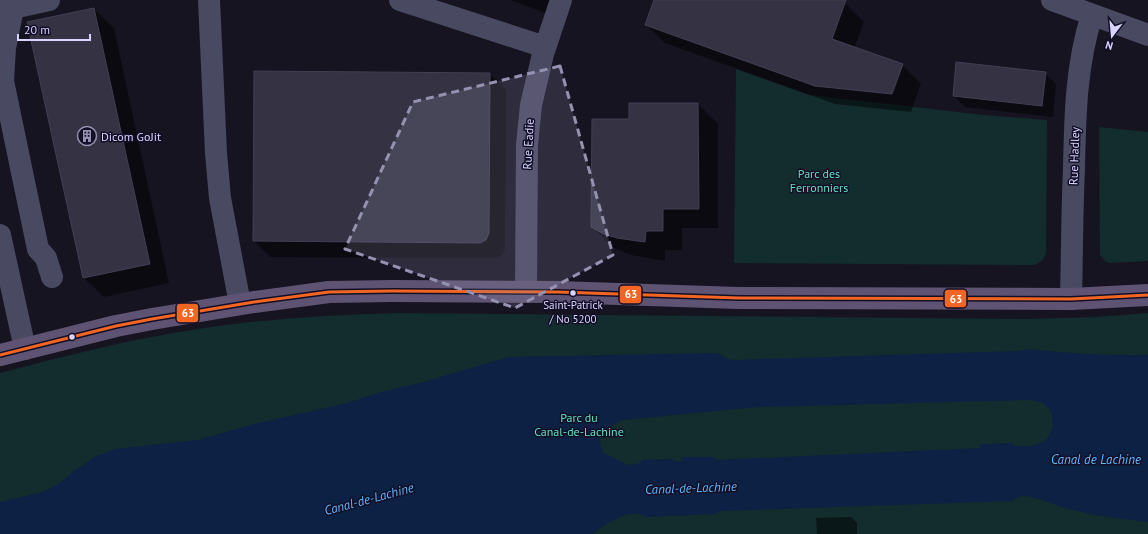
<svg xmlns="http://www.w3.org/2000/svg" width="1148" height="534" font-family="'PT Sans',sans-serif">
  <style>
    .green { fill: #132c2d }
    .water { fill: #0d2144; fill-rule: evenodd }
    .shadow { fill: #0007 }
    .building { fill: #343243; stroke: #433f54 }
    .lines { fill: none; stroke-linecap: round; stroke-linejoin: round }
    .minor { stroke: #4a4962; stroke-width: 22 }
    .major { stroke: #5e5373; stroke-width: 22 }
    .bus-1-casing { stroke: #130f26; stroke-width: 6 }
    .bus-1 { stroke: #f26522; stroke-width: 3 }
    .marked { fill: #9591b1; fill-opacity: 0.2; stroke: #9591b1; stroke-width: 3; stroke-dasharray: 8 5; stroke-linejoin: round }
    .bus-dot { fill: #d9d4ff; stroke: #130f26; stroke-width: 1.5 }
    .labels { text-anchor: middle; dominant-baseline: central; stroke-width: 3; stroke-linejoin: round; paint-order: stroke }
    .bus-label { font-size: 11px; fill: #d9d4ff; stroke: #130f26 }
    .poi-label { font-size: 12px; fill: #d9d4ff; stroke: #130f26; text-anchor: start }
    .street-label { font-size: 12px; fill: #d9d4ff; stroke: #130f26 }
    .park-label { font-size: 12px; fill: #5fe0c0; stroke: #130f26 }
    .water-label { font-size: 13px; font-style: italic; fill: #62b6ff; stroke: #130f26 }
    .line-badge { stroke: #130f26; stroke-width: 1.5 }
    .badge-label { font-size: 11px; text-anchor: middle; font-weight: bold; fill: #fff }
  </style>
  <rect width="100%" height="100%" fill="#161421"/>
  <path class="green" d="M 736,69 L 809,95 L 984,115 L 1047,120 L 1046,253 C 1044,260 1040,263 1034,265 L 734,263 Z
    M 1099,127 L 1148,132 L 1148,261 L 1111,263 L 1106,262 L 1100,255 Z
    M 396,313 L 1029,319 L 1096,317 L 1148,313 L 1148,534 L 0,534 L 0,373 C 65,356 131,339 198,329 C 263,319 330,315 396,313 Z"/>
  <path class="water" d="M 1028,349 C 1067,353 1108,356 1148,355 L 1148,522 C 1120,519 1092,515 1065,508 C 1052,504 1038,497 1024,496 C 1019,496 1016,498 1013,501 L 719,511 L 716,514 L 646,517 C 631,506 604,525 592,534 L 0,534 L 0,502 L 43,492 L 60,483 L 71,473 L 96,456 L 115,449 L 197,440 L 254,424 L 347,403 L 381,392 L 420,383 L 509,357 L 717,353 L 728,359 L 734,360 L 1020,351 ZM 1027,400 C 1035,400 1045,402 1049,409 C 1056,419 1053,437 1042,442 C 1035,447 1024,446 1015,446 L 1012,443 L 980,444 L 981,448 L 716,460 L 714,457 L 681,457 L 683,461 L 676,461 L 672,459 L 642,460 L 641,463 L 628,465 L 602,452 L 599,433 L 622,420 L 758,407 Z"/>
  <path class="shadow" d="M 510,0 L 553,0 L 548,14 Z
    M 655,0 L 837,0 L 845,3 L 864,22 L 854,48 L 902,65 L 921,84 L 911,112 L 835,104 L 665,43 L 646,25 Z
    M 94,9 L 114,28 L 169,283 L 104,297 L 84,278 Z
    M 1045,73 L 1056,84 L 1053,117 L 965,107 L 954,96 Z
    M 490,74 L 506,90 L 505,249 L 502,255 L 496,258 L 270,257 L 254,241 Z
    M 698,104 L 718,124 L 718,228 L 682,228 L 682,250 L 665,250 L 665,261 L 631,255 L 612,247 L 592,227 L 630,120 Z
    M 851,517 L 857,523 L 857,534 L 817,534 L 816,518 Z"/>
  <path class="building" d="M 654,0 L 846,0 L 832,39 L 903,64 L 892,94 L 815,86 L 645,25 Z
    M 94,8 L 150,264 L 83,278 L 27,22 Z
    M 956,62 L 1046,72 L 1042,106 L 953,96 Z
    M 254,71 L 490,73 L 489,233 L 486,240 L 480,243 L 253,241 Z
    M 629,103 L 698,103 L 699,209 L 663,209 L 663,231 L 646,231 L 645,242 L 617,238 L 604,234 L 591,227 L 592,119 L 629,119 Z"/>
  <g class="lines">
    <path class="minor" d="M 209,0 L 216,153 L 220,198 L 240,304
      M 400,0 L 545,47
      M 1052,0 L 1148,35
      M 0,5 L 13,8 L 5,48 L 3,81
      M 13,8 L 49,0
      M 0,81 L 3,81 L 38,249 L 46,258 L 52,277
      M 0,235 L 25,349
      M 526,292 L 527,145 L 531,105 L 543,54 L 561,0
      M 1071,299 C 1072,256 1072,212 1074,168 C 1075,117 1076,64 1092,15"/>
    <path class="major" d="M 0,355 L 116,326 L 152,319 L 254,302 L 329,292 L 392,291 L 558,292 L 739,298 L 1071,299 L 1148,295"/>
    <g class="bus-1-casing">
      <path id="bus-1" d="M 0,355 L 116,326 L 152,319 L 254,302 L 329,292 L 392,291 L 558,292 L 739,298 L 1071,299 L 1148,295"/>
    </g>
    <use href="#bus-1" class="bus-1"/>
  </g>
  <path class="marked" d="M 560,66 L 613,255 L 515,308 L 345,249 L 413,102 Z"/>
  <defs>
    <g id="building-ring" transform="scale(1)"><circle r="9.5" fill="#130f26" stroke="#9591b1" stroke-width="1.5"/><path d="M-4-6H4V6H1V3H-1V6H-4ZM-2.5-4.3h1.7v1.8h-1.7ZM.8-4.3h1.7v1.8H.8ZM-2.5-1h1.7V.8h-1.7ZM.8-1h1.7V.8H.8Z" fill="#9591b1"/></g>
  </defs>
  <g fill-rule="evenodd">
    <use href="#building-ring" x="87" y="136"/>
  </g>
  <g class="bus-dot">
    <circle cx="573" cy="293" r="3.5"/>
    <circle cx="72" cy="337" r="3.5"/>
  </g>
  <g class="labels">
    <g class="bus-label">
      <text x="573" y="305">Saint-Patrick<tspan x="573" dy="14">/ No 5200</tspan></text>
    </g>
    <g class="poi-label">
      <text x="101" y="136">Dicom GoJit</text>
    </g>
    <g class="street-label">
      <text transform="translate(528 144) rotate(-87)">Rue Eadie</text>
      <text transform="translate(1074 156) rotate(-88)">Rue Hadley</text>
    </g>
    <g class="park-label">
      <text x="819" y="173">Parc des<tspan x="819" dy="14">Ferronniers</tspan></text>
      <text x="579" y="417">Parc du<tspan x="579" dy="14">Canal-de-Lachine</tspan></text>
    </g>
    <g class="water-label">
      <text x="1096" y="459">Canal de Lachine</text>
      <text transform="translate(691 488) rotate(-2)">Canal-de-Lachine</text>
      <text transform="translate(369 499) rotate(-15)">Canal-de-Lachine</text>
    </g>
  </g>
  <g class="line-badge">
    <rect x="619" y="285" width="23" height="19" rx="4" fill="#f26522"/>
    <rect x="944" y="289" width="23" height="19" rx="4" fill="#f26522"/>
    <rect x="176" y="303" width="23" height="20" rx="4" fill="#f26522"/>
  </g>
  <g class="badge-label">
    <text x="631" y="298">63</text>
    <text x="956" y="303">63</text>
    <text x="188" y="317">63</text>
  </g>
  <g transform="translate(1112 36) rotate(196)" stroke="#130f26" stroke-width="3" paint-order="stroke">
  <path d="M0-3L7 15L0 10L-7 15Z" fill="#d9d4ff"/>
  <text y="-6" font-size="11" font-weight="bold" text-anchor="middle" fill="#d9d4ff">N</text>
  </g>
  <path d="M18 34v6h72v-6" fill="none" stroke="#d9d4ff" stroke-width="2"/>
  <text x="24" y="34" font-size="12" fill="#d9d4ff" stroke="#130f26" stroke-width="3" paint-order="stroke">20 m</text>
</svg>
